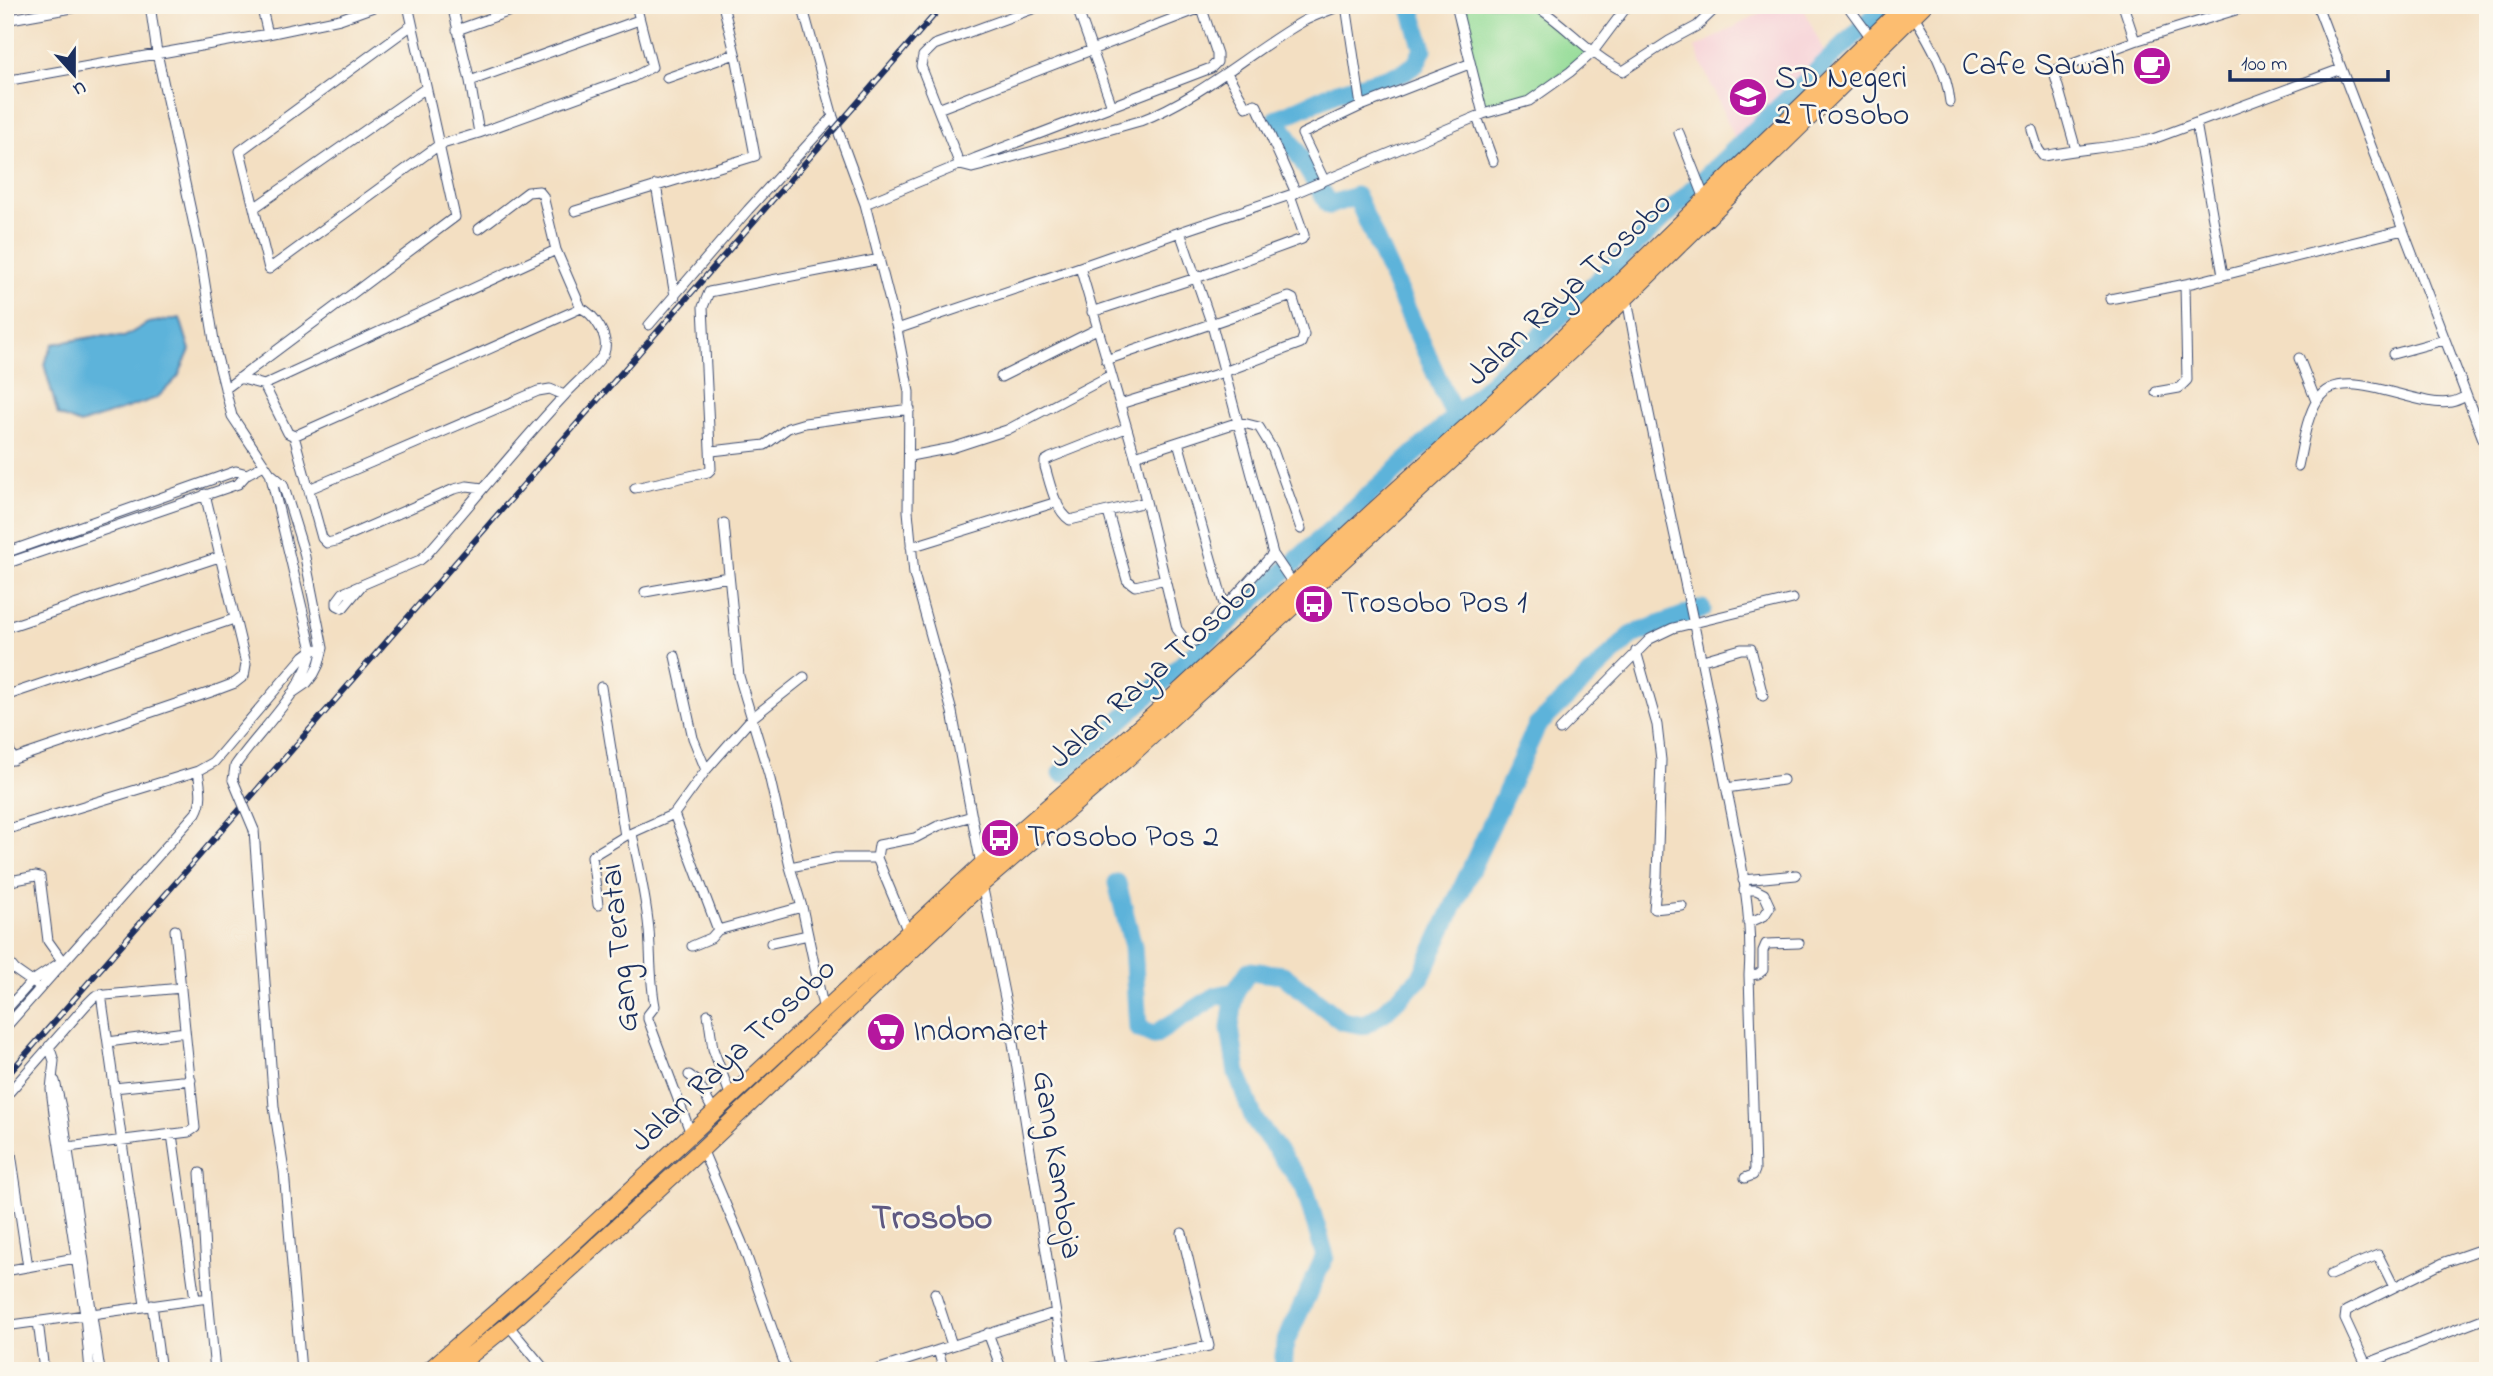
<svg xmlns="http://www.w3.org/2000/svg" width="2493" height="1376" font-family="'Indie Flower',sans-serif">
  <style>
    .built { fill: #f6cfd6 }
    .green { fill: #92db95; stroke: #56857a; stroke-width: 2 }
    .water { fill: #5db3da; stroke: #3c719c; stroke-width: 2 }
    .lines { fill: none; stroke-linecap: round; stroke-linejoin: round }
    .river { stroke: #5db3da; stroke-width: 19 }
    .street-casing { stroke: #3b496d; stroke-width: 11 }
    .highway-casing { stroke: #3b496d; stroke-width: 18 }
    .street { stroke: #fff; stroke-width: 9 }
    .highway { stroke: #fcbd6f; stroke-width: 16 }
    .rail-casing { stroke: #1b2f5e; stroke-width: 6 }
    .rail { stroke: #fbf7ec; stroke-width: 3.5; stroke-dasharray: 10; stroke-linecap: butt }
    .street-bridge-casing { stroke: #3b496d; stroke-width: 11; stroke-linecap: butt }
    .street-bridge { stroke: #fff; stroke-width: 9 }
    .labels { text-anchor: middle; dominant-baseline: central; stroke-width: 5; stroke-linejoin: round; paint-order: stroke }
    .poi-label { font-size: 32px; fill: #1b2f5e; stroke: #fbf7ec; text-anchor: start }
    .street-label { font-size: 32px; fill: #1b2f5e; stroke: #fbf7ec }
    .quarter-label { font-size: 35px; font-weight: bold; fill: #5f5982; stroke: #fbf7ec }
  </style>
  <rect width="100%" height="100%" fill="#fbf7ec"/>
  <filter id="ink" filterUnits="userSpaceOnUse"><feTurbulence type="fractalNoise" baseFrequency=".0143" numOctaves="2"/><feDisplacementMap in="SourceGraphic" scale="14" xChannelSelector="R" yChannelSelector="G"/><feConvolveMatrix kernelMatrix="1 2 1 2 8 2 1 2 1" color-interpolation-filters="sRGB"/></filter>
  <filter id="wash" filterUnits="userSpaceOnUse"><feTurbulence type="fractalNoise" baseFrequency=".00686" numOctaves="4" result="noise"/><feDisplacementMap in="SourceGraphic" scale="28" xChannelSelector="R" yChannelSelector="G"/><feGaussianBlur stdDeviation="1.57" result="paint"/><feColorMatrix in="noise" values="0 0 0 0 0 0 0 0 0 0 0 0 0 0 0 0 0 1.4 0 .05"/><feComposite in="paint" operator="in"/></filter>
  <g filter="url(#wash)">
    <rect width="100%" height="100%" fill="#f3dfc2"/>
    <path class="built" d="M 1775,5 L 1802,5 L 1825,54 L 1735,139 L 1695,48 Z"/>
    <path class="green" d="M 1458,5 L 1528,5 L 1589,53 L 1529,99 L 1485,113 Z"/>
    <path class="water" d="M 180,318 L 190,350 L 178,377 L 157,398 L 80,424 L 58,415 L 44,364 L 53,344 L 98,336 L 124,337 L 148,323 Z"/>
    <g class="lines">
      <path class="river" d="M 1410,5 L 1423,49 L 1416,64 L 1403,73 L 1334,93 L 1277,119 L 1329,205 L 1356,196 L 1455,417
        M 1062,773 L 1455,417 L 1886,5
        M 1117,883 L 1133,946 L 1138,1028 L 1154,1035 L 1216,996 L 1235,992
        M 1283,1371 L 1285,1343 L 1325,1256 L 1304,1186 L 1254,1119 L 1237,1073 L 1230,1028 L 1235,992 L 1249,971 L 1283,975 L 1342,1021 L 1364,1025 L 1383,1013 L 1421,977 L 1537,726 L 1632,635 L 1702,609"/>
    </g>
  </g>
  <g filter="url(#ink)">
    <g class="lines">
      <g class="street-casing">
        <path id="street" d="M 150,5 L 157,53 L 200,253 L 216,353 L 232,416 L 270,473 L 283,484 L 304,552 L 323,648 L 319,664 L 314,674 L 307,683 L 291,694
          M 452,5 L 470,81 L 479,133
          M 802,5 L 833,117 L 865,204 L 897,329 L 909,392 L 908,511 L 914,574 L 952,712 L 981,865
          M 1076,5 L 1112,106
          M 1346,5 L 1361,106
          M 1456,5 L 1483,114
          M 1534,5 C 1566,24 1589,55 1623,71 L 1669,41 L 1697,26 L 1719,5
          M 1847,5 L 1872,39
          M 2123,5 L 2135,41
          M 2317,5 L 2488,452
          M 1914,16 C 1930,42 1947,71 1950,102
          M 5,20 L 89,5
          M 412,25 L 240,151 L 269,269 L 439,145 L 479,133 L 633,77 L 652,67 L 636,5
          M 457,30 L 527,5
          M 268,34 L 340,19 L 379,5
          M 1227,73 L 1246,107 L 1255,104 L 1257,106 L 1296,193
          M 667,78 L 735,54
          M 5,81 L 268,34 L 261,5
          M 470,81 L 639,20
          M 1477,117 L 1493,161
          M 2196,123 L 2223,275
          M 2032,130 L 2038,149 L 2043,156 C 2079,149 2117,147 2153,139 L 2341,69
          M 1679,133 L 1705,199
          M 2076,150 L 2055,76 L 2056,70 L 2135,41 L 2252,5
          M 960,165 L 972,168 L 980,166 L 1140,121 C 1200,98 1247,54 1302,22 C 1314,15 1329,11 1342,5
          M 960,165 L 921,66 L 923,56 L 934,45 L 1043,5
          M 1324,180 L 1302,134 L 1361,106 L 1469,64
          M 656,185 L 675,296
          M 865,204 L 976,158 L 1211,68 L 1217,62 L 1217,54 L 1203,12 L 1198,9 L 938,109
          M 254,208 L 426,88
          M 575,211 L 755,156 L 737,61 L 723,5
          M 479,229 L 528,192 L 539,191 L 543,196 L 556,250 L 581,308
          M 1180,232 L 1080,267 L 1135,456 L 1177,629 L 1187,642 L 1195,641 L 1273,554
          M 1627,298 C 1654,457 1695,613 1723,771 C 1736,837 1754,908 1749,975 L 1755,1170 L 1753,1175 L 1745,1178
          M 2110,299 L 2196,282 L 2403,230
          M 1092,312 L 1196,278 L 1302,239 L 1304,235 L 1290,195
          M 649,325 L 748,210 L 833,117
          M 897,329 L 1080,267
          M 2393,354 L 2444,340
          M 2299,358 L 2316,401
          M 1106,360 L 1289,297 L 1293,299 L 1304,335 L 1301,343 L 1224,372 L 1120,404
          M 1001,377 L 1097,329
          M 239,378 L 264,385 L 556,250
          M 264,385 L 288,433 L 294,436
          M 225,389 L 455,217 L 408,5
          M 2156,392 L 2179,388 L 2187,380 L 2185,285
          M 1126,428 L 1050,458 L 1045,461 L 1045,467 C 1050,483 1055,510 1070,520 L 1146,502
          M 1178,442 L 1225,608
          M 712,451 L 765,445 L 788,428 L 805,423 L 910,409
          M 910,456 L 952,448 L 1007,430 L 1111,375
          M 1135,456 L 1239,422 L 1259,427 L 1273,450 L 1301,529
          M 2298,466 C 2303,444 2306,418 2318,399 C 2342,362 2416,409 2451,402 C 2457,401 2462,398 2466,396
          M 635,488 L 708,472 L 711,469 L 703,307 L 709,292 L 880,259
          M 309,489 L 538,391 L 550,389 L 564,395
          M 1108,512 L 1127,580 L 1135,586 L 1166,579
          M 724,523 L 739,676 L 769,775 L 790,867 L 802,907 L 824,1011
          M 911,547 L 1057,502
          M 5,553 L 236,471 L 247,474
          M 5,564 L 238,484 L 247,474 L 264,465
          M 362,585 L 343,608 L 337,605 L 337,601 L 343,593 L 420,560 L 426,555 C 473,502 516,447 564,396 C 572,386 600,363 604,353 C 610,337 594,314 581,308 L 294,436 L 322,538 L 327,543 L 336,541 L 454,489 L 467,486 L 483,488
          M 1294,585 L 1273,554 L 1212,325 L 1180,232 L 1290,195 L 1483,114 L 1529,101 L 1570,72 L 1592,53 L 1628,5
          M 645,592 L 728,577
          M 5,628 L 219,557
          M 1636,651 L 1657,725 L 1661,760 L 1657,876 L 1654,909 L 1682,906
          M 675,656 L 693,738 L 706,770
          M 1703,660 L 1741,649 L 1751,649 L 1763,696
          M 601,687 L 625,836 L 674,814 L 718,930 L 802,907
          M 5,696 L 234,619
          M 1560,730 L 1650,639 L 1673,628 L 1793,599
          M 5,738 L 13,760
          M 5,762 L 211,692 L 235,683 L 244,676 L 246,664 L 205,494
          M 233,780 L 235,766 C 257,733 306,689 312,650 L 270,473
          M 1726,788 L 1783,780
          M 674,814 L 706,770 L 752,718 L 804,677
          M 5,830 L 198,771 L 214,762 L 304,656 L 312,650 L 323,648
          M 254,830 L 274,1107 L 284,1171 L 301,1371
          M 632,834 C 639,866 646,898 649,930 C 651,956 650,981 655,1006 L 648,1015 L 648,1019 L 691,1134
          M 877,858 L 879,845 L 915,838 L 938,826 L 972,816
          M 790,867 L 836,858 L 877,858 L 908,932
          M 1743,880 L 1796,875
          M 5,882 L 36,876 L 40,877 L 48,941 L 63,962
          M 982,884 L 1009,1018 L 1065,1371
          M 1744,890 L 1756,890 L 1764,894 L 1770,907 L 1764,916 L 1748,923
          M 598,905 L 592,856 L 625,836
          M 771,943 L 808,935
          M 692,946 L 711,938 L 718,930
          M 5,958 L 15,970 L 35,984
          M 1749,975 L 1758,974 L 1763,970 L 1763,951 L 1766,944 L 1799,943
          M 101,994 L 145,1305
          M 5,1011 L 31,982 L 58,964
          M 708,1014 L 713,1049 L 731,1097
          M 5,1028 L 196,813 C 204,799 200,786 198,771
          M 108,1042 L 185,1032
          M 49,1046 L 54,1061 L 51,1089 L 54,1113 L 85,1315 L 90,1371
          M 689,1075 L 697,1081 L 715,1114
          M 55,1081 L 63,1116 L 100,1371
          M 114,1088 L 191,1080
          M 5,1097 L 86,1005 L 95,996 L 181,988
          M 5,1113 L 28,1267
          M 172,1134 L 195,1299
          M 60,1148 L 189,1132 L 195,1128 L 175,930
          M 702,1149 L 742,1243 L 787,1371
          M 200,1173 L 208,1298
          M 5,1271 L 81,1257
          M 2330,1275 L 2378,1255 L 2394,1287
          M 935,1293 L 952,1345
          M 152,1305 L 161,1371
          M 38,1321 L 44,1371
          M 508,1325 L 546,1371
          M 5,1326 L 208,1298 L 215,1371
          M 988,1333 L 1002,1371
          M 938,1350 L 944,1371
          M 2366,1364 L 2488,1317
          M 873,1371 L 1054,1313
          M 1077,1371 L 1209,1346 L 1182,1233
          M 2369,1371 L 2345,1319 L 2346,1311 L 2445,1262 L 2488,1247"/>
      </g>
      <g class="highway-casing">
        <path id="highway" d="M 428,1371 L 553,1262 L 981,865 L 1152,716 L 1372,512 L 1541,359 L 1905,5
          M 451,1371 L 508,1325 L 584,1257 L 702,1149 L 982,884 L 1127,759 L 1589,334 L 1924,5"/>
      </g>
      <use href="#street" class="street"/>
      <use href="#highway" class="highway"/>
      <g class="rail-casing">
        <path id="rail" d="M 5,1078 L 943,5"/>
      </g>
      <use href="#rail" class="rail"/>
      <g class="street-bridge-casing">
        <path id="street-bridge" d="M 233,780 L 254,830"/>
      </g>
      <use href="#street-bridge" class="street-bridge"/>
    </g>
  </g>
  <defs>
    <g id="cafe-disc" transform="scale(2.0125)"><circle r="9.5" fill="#b5179e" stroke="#fbf7ec"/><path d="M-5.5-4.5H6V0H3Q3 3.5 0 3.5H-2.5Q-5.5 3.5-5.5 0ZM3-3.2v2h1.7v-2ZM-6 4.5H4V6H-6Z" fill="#fff"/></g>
    <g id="school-disc" transform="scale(2.0125)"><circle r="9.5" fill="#b5179e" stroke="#fbf7ec"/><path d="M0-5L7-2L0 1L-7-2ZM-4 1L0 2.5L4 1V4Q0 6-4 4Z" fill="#fff"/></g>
    <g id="bus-disc" transform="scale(2.0125)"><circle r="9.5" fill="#b5179e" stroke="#fbf7ec"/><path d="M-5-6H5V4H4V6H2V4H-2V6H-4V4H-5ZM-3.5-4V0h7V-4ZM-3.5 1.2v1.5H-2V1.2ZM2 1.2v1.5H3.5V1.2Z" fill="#fff"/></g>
    <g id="supermarket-disc" transform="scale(2.0125)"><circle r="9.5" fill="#b5179e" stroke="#fbf7ec"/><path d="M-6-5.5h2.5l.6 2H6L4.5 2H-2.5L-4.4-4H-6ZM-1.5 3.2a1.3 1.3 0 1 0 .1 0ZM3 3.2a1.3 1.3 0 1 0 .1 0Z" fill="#fff"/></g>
  </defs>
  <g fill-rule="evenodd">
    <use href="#cafe-disc" x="2152" y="66"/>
    <use href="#school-disc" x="1748" y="97"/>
    <use href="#bus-disc" x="1314" y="604"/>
    <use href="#bus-disc" x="1000" y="838"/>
    <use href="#supermarket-disc" x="886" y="1032"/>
  </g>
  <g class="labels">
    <g class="poi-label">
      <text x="2125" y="66" text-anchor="end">Cafe Sawah</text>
      <text x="1775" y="79">SD Negeri<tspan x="1775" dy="37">2 Trosobo</tspan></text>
      <text x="1341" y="604">Trosobo Pos 1</text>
      <text x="1027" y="838">Trosobo Pos 2</text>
      <text x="913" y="1032">Indomaret</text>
    </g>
    <g class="street-label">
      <text transform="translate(1570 290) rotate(-43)">Jalan Raya Trosobo</text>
      <text transform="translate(1154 674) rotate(-42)">Jalan Raya Trosobo</text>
      <text transform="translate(621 948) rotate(-96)">Gang Teratai</text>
      <text transform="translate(734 1056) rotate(-43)">Jalan Raya Trosobo</text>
      <text transform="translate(1056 1165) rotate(81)">Gang Kamboja</text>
    </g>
    <g class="quarter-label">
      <text x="932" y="1219">Trosobo</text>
    </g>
  </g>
  <rect width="2493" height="1376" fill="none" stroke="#fbf7ec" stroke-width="28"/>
  <g transform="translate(74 74) rotate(159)" stroke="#fbf7ec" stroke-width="5" paint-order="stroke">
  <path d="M0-5L12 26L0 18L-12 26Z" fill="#1b2f5e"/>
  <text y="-10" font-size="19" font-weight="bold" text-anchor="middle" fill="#1b2f5e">U</text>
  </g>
  <path d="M2230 70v10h158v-10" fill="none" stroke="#1b2f5e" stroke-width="3.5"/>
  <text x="2241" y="70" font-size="21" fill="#1b2f5e" stroke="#fbf7ec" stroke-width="5" paint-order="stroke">100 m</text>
</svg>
